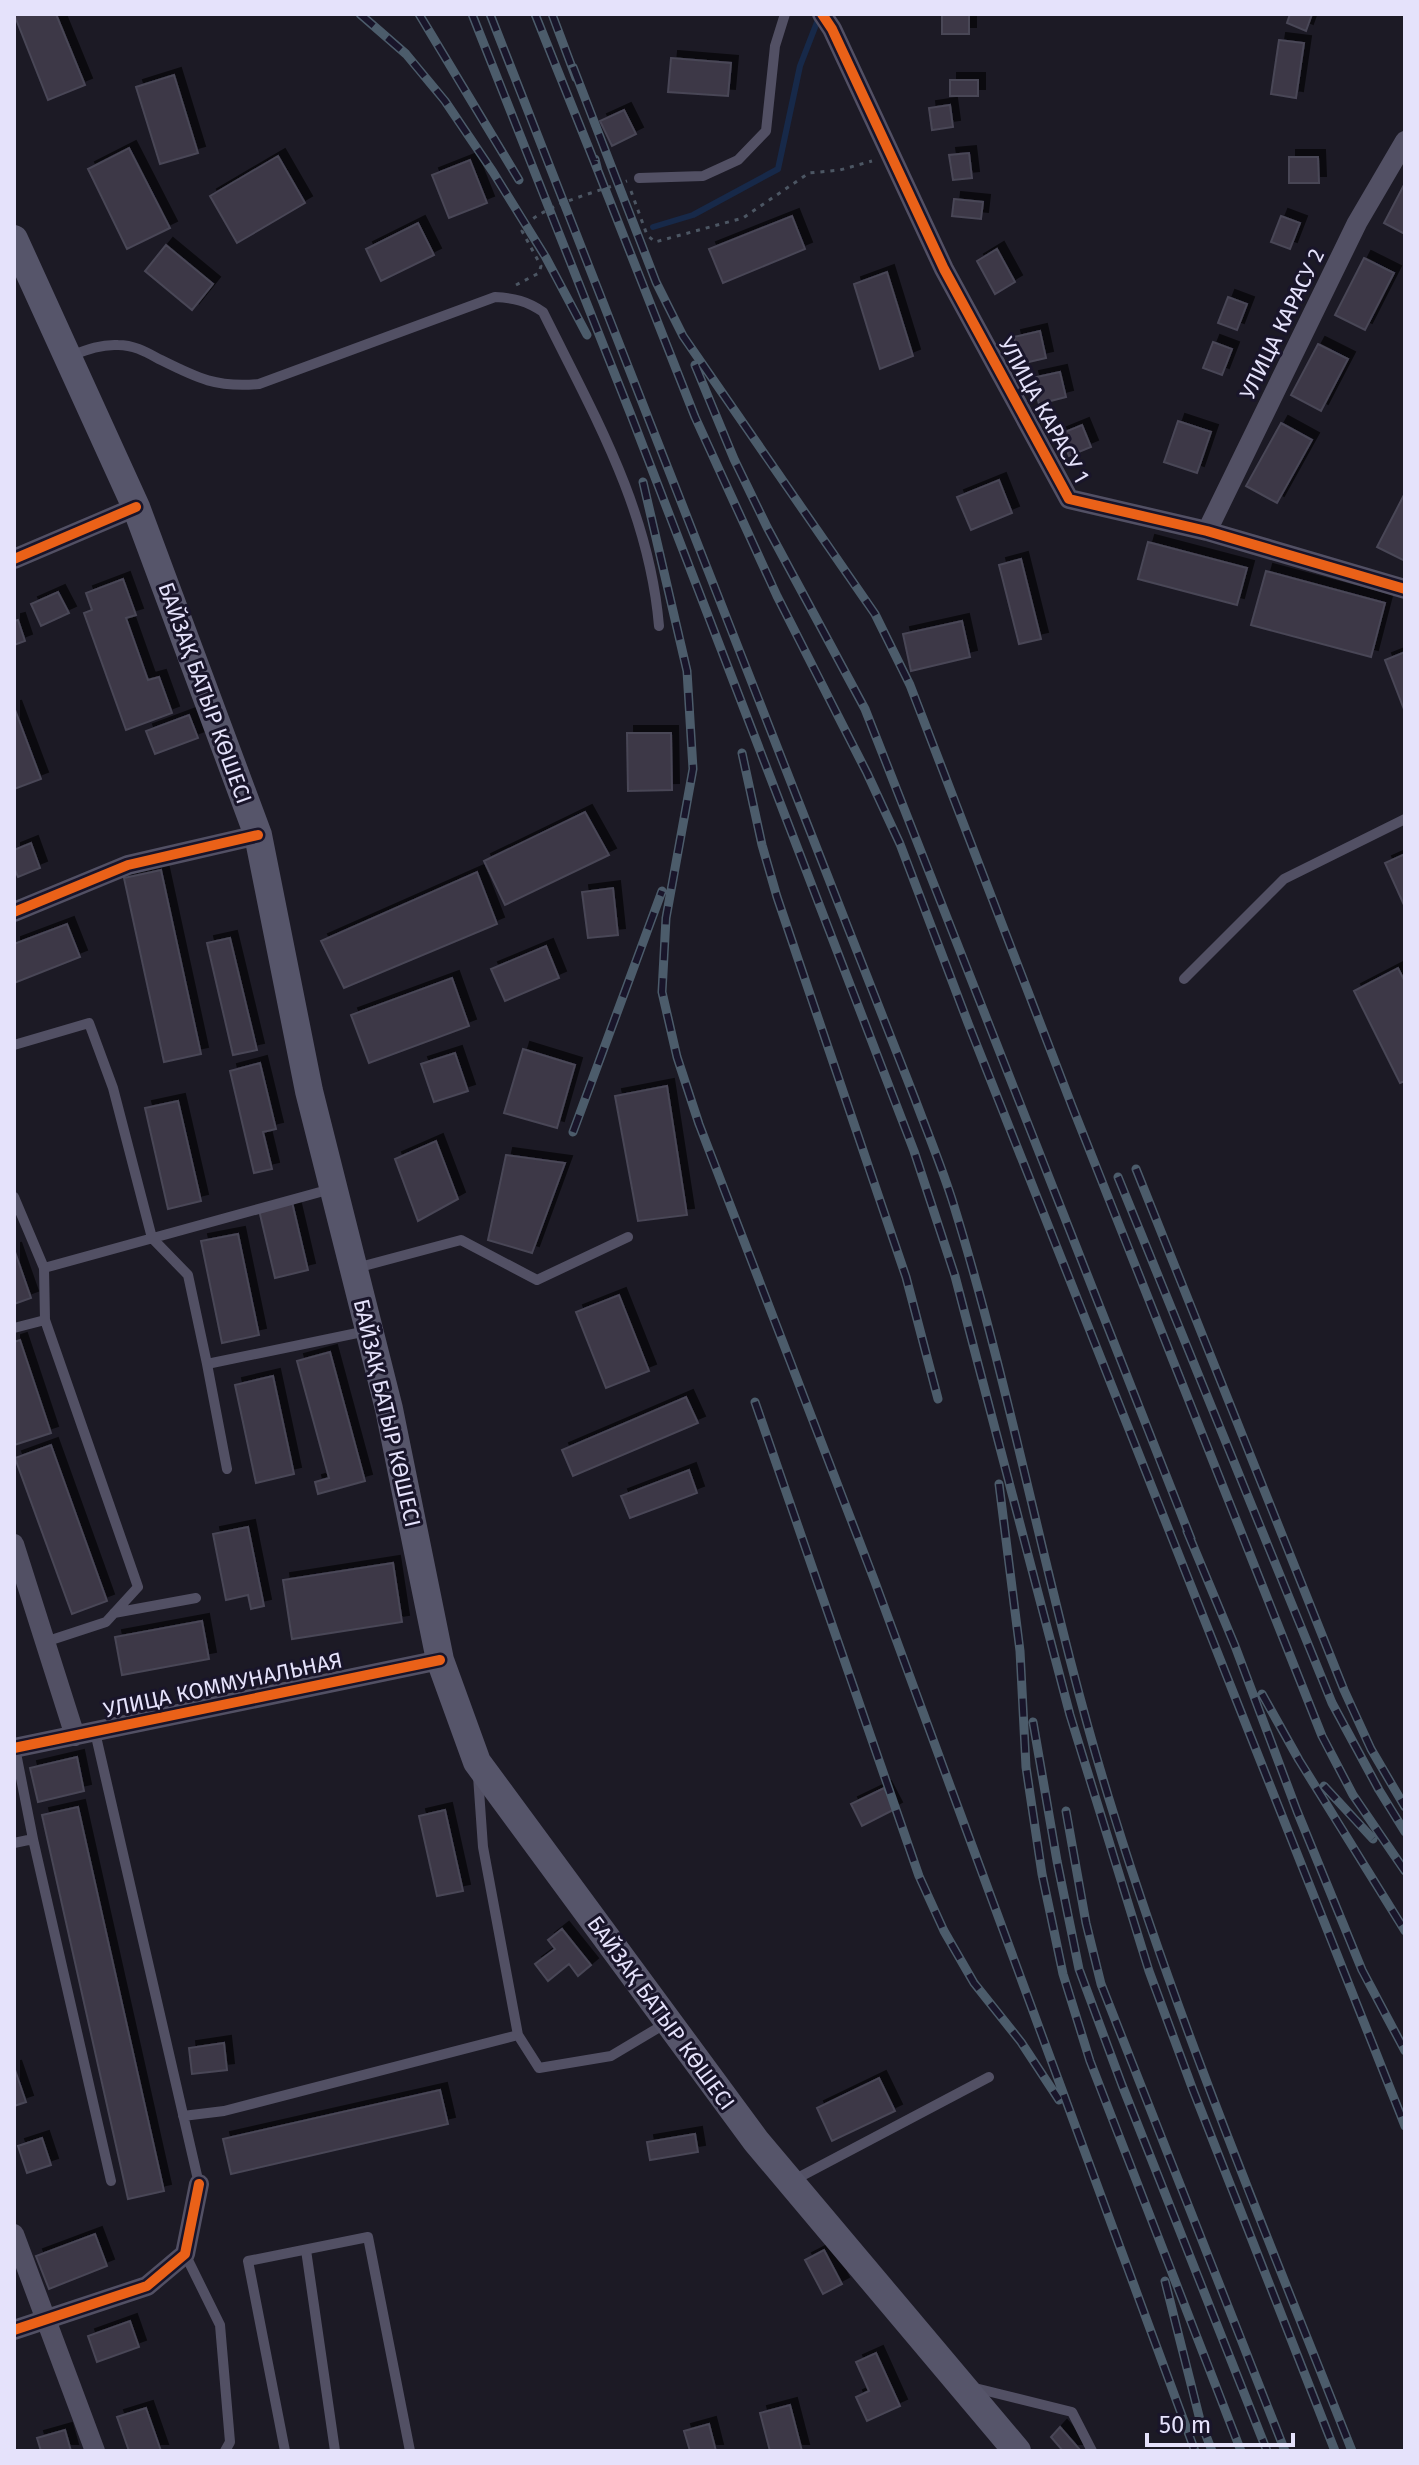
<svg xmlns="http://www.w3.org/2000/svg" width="1419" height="2465" font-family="'Fira Sans',sans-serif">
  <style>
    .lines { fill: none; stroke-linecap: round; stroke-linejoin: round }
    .stream { stroke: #172949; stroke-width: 6 }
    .building { fill: #3c3946; stroke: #494657; stroke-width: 2; filter: url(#shadow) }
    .path { stroke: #4c5663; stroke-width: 3; stroke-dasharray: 4 6; stroke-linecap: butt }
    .lane { stroke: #525064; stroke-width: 10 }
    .street { stroke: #525064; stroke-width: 20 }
    .secondary { stroke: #56556a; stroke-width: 28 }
    .rail-casing { stroke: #4c5c6b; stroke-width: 9 }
    .rail { stroke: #19152a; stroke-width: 6; stroke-dasharray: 18; stroke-linecap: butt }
    .cycleway-casing { stroke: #19152a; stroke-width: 15 }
    .cycleway { stroke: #ea6118; stroke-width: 10 }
    .labels { text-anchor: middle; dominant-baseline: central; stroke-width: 6; stroke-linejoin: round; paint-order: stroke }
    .street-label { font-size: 22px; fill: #e5e2fb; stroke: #19152a }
  </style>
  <defs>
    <filter id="shadow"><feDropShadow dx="7" dy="-7" stdDeviation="0" flood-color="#0009"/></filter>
  </defs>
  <rect width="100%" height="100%" fill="#1c1a25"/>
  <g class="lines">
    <path class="stream" d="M 653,227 L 693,215 L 778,169 L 800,66 L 819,17"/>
  </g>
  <path class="building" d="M 14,14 L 56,14 L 85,85 L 48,100 Z
    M 942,14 L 969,14 L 969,34 L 942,34 Z
    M 1290,14 L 1312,14 L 1306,31 L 1287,23 Z
    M 1279,40 L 1304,43 L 1296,98 L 1271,94 Z
    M 671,58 L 731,63 L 728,96 L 668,92 Z
    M 174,75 L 198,153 L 160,164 L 136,87 Z
    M 950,80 L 978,80 L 978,96 L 950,96 Z
    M 950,105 L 953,127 L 932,130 L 929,108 Z
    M 624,110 L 636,134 L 612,146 L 600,121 Z
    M 129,148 L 170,228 L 127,249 L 88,169 Z
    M 969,153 L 972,178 L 953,180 L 949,155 Z
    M 278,156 L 305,203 L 237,243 L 210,196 Z
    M 1289,157 L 1318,157 L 1319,183 L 1289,183 Z
    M 470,160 L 487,203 L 449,218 L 432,175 Z
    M 1405,183 L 1405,234 L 1384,223 Z
    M 954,199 L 983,202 L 981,219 L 952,216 Z
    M 792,216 L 805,249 L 723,283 L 709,249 Z
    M 1281,216 L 1300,223 L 1290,249 L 1271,242 Z
    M 418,223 L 434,255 L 381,281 L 366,249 Z
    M 166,245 L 213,284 L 192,310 L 145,271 Z
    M 997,249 L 1015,282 L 995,294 L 977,261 Z
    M 1364,258 L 1394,273 L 1365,330 L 1335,315 Z
    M 887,272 L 913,356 L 880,369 L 854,284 Z
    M 1228,297 L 1247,304 L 1237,330 L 1218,323 Z
    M 1040,331 L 1046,358 L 1020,364 L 1014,337 Z
    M 1213,342 L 1232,349 L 1222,375 L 1203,368 Z
    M 1318,344 L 1348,359 L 1321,411 L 1291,395 Z
    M 1060,372 L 1066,397 L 1039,404 L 1032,378 Z
    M 1178,421 L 1211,432 L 1197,473 L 1164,462 Z
    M 1281,423 L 1312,440 L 1277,503 L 1246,486 Z
    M 1082,425 L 1091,447 L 1069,456 L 1060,434 Z
    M 999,480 L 1012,513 L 971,530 L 957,497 Z
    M 1405,493 L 1405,561 L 1377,547 Z
    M 1148,542 L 1247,568 L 1237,605 L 1138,579 Z
    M 1021,559 L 1041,639 L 1019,644 L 999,565 Z
    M 1266,571 L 1385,603 L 1371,657 L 1251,625 Z
    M 123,579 L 136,615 L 126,618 L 148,680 L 159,677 L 172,713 L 126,730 L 84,613 L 92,610 L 86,593 Z
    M 58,592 L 69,613 L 41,626 L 31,604 Z
    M 18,620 L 25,641 L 14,645 L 14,621 Z
    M 962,621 L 970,657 L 911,671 L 903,634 Z
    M 1405,652 L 1405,712 L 1385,660 Z
    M 14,707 L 41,779 L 14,789 Z
    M 189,715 L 198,738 L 155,754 L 146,731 Z
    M 627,733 L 671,733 L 672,790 L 628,791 Z
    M 585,812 L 609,855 L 505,905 L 484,861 Z
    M 31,843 L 40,868 L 18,877 L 14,867 L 14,850 Z
    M 1405,854 L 1405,905 L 1404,905 L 1385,863 Z
    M 161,870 L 201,1054 L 164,1062 L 124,878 Z
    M 477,872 L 497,924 L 344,988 L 321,941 Z
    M 613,888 L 618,935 L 588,938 L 582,892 Z
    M 67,924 L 80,957 L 14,983 L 14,944 Z
    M 230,938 L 257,1050 L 233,1055 L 207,943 Z
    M 546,946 L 559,978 L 505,1001 L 491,969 Z
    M 1398,968 L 1405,982 L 1405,1081 L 1400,1083 L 1354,991 Z
    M 452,978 L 469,1026 L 369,1063 L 351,1015 Z
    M 523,1049 L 575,1065 L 557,1128 L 504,1113 Z
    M 455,1053 L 468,1091 L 434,1102 L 421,1064 Z
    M 260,1063 L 276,1129 L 263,1132 L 272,1169 L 254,1173 L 230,1071 Z
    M 667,1086 L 687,1215 L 638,1221 L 615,1096 Z
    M 178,1101 L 201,1201 L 168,1209 L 145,1108 Z
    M 436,1141 L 458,1199 L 418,1221 L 395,1159 Z
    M 506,1155 L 565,1163 L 532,1253 L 488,1240 Z
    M 292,1202 L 308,1270 L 275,1278 L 259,1210 Z
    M 238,1234 L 259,1335 L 222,1343 L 201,1241 Z
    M 14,1249 L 31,1298 L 14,1304 Z
    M 619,1295 L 649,1371 L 606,1388 L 576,1312 Z
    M 20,1340 L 51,1433 L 14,1445 L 14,1342 Z
    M 330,1352 L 365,1481 L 318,1494 L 315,1482 L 329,1478 L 297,1361 Z
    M 273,1376 L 294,1474 L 256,1483 L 235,1385 Z
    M 686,1397 L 698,1423 L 573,1476 L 562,1450 Z
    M 51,1445 L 107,1601 L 72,1614 L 15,1458 Z
    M 689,1470 L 697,1493 L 630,1518 L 621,1496 Z
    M 248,1527 L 264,1606 L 251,1609 L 248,1595 L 226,1600 L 213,1534 Z
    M 393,1563 L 402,1622 L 292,1639 L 283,1580 Z
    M 202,1621 L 209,1659 L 122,1675 L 115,1637 Z
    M 77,1757 L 84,1791 L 38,1802 L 30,1768 Z
    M 884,1788 L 895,1809 L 862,1826 L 851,1804 Z
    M 78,1807 L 164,2191 L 128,2199 L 42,1815 Z
    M 445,1810 L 463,1891 L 437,1896 L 419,1816 Z
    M 562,1929 L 591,1965 L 578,1976 L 569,1964 L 548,1981 L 535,1964 L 555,1949 L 548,1940 Z
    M 224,2043 L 227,2070 L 192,2074 L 189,2048 Z
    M 14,2067 L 26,2102 L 14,2106 Z
    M 879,2078 L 895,2111 L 832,2141 L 817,2108 Z
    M 440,2090 L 448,2124 L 231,2174 L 223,2139 Z
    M 695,2134 L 698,2152 L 650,2160 L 647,2142 Z
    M 42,2138 L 51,2165 L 27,2173 L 18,2146 Z
    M 95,2234 L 107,2266 L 49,2289 L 36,2256 Z
    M 824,2250 L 842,2284 L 823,2294 L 805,2260 Z
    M 130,2321 L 139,2347 L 97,2362 L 88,2336 Z
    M 876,2353 L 900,2406 L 867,2421 L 856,2397 L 869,2391 L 856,2362 Z
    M 790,2405 L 802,2451 L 770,2451 L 760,2413 Z
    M 146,2408 L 161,2451 L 129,2451 L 117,2417 Z
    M 709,2424 L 716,2451 L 690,2451 L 684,2431 Z
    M 1060,2427 L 1081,2451 L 1063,2451 L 1051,2437 Z
    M 65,2430 L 71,2451 L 41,2451 L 37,2438 Z"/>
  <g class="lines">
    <path class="path" d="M 631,191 L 647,235 L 655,242 L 743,218 L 809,173 L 840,170 L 872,161
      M 516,285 L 539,273 L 541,266 L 522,231 C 533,207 601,191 627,181"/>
    <path class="lane" d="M 639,178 L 703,176 L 738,160 L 766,131 L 775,46 L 785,14
      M 70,356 C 86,350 101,344 118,345 C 134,345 146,352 159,359 C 197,378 216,388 259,384 L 495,297 C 514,298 527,301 543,312 C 594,415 649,509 659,626
      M 1184,979 L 1284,879 L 1405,819
      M 14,1045 L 89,1023 L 113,1088 L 152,1238 L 188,1275 L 207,1364
      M 14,1197 L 44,1268 L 45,1320 L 14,1328
      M 44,1268 L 331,1189
      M 356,1268 L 461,1240 L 537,1280 L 628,1237
      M 227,1469 L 207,1364 L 367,1331
      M 114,1613 L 196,1598
      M 45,1642 L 106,1622 L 138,1587 L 45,1320
      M 95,1732 L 199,2184
      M 15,1748 L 33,1839
      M 14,1843 L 33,1839 L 111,2181
      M 518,2035 L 539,2068 L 611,2056 L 668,2022
      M 183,2116 L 224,2111 L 518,2035 L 483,1847 L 478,1776
      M 792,2181 L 989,2077
      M 306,2250 L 335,2451
      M 185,2254 L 220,2325 L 230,2442 L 225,2451
      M 971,2387 L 1072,2412 L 1092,2451
      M 285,2451 L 248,2261 L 368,2237 L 410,2451"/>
    <path class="street" d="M 822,14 L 832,29 L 944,269 L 1069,499 L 1207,531 L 1405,589
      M 1207,531 L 1357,223 L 1405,141
      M 14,559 L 136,507
      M 14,912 L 128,865 L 258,835
      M 14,1544 L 75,1736
      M 14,1748 L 440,1660
      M 14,2234 L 95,2451
      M 14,2330 L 147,2286 L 185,2254 L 199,2184"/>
    <path class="secondary" d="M 14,239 L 136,507 L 258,835 L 309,1091 L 389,1409 L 440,1660 L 477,1762 L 756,2141 L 1017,2451"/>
    <g class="rail-casing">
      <path id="rail" d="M 360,14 L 406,54 L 445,101 L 493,172 L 545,256 L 587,335
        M 419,14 L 519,180
        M 472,14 L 631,415 L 914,1151 L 955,1276 L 1070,1715 L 1149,1971 L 1193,2090 L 1335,2451
        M 490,14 L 915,1099 C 928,1134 943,1170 954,1206 C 1016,1407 1051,1615 1114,1815 C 1181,2031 1269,2240 1352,2451
        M 535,14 L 598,171 L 595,159
        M 552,14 L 576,78
        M 573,67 L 656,282 L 683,336 L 875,614 L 910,685 L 1072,1106 L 1322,1736 L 1353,1795 L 1405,1871
        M 598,171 L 695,417 L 777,596 L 867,773 L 900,844 L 968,1023 L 1405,2126
        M 695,365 L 734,459 L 767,527 L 865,709 L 1191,1539
        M 643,482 L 687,671 L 693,769 L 666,918 L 662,992 L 677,1057 L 699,1124 L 875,1582 L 1195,2451
        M 742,753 L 762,845 L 777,897 L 906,1277 L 938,1399
        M 573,1132 L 662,891
        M 1136,1169 L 1344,1690 L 1371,1749 L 1405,1807
        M 1118,1177 L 1332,1703 L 1379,1790 L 1405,1832
        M 755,1402 L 919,1876 L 944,1931 L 974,1983 L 1021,2042 L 1059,2100
        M 999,1484 L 1020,1651 L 1026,1767 L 1042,1874 L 1063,1974 L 1090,2061 L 1241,2451
        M 1187,1531 L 1235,1646 L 1297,1811 L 1362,1970 L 1405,2051
        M 1262,1694 L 1299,1760 L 1405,1931
        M 1033,1722 L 1057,1861 L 1079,1969 L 1122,2085 L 1267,2451
        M 1324,1786 L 1373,1839
        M 1066,1811 L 1086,1923 L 1101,1984 L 1285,2451
        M 1165,2281 L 1200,2420 L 1212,2451"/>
    </g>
    <use href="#rail" class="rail"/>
    <g class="cycleway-casing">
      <path id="cycleway" d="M 822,14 L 832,29 L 944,269 L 1069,499 L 1207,531 L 1405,589
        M 14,559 L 136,507
        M 14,912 L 128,865 L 258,835
        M 14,1748 L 440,1660
        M 14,2330 L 147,2286 L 185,2254 L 199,2184"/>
    </g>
    <use href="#cycleway" class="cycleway"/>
  </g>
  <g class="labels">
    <g class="street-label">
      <text transform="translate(1282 324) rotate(-64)">УЛИЦА КАРАСУ 2</text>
      <text transform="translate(1044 410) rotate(61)">УЛИЦА КАРАСУ 1</text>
      <text transform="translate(205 693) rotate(70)">БАЙЗАҚ БАТЫР КӨШЕСІ</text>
      <text transform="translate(387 1413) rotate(77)">БАЙЗАҚ БАТЫР КӨШЕСІ</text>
      <text transform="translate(223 1685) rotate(-12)">УЛИЦА КОММУНАЛЬНАЯ</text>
      <text transform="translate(661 2013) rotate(54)">БАЙЗАҚ БАТЫР КӨШЕСІ</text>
    </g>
  </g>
  <rect width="1419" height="2465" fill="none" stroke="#e5e2fb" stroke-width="32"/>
  <path d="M1147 2433v12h146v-12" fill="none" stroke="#e5e2fb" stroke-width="4"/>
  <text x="1159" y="2433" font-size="24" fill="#e5e2fb" stroke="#19152a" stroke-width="6" paint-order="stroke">50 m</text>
</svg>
